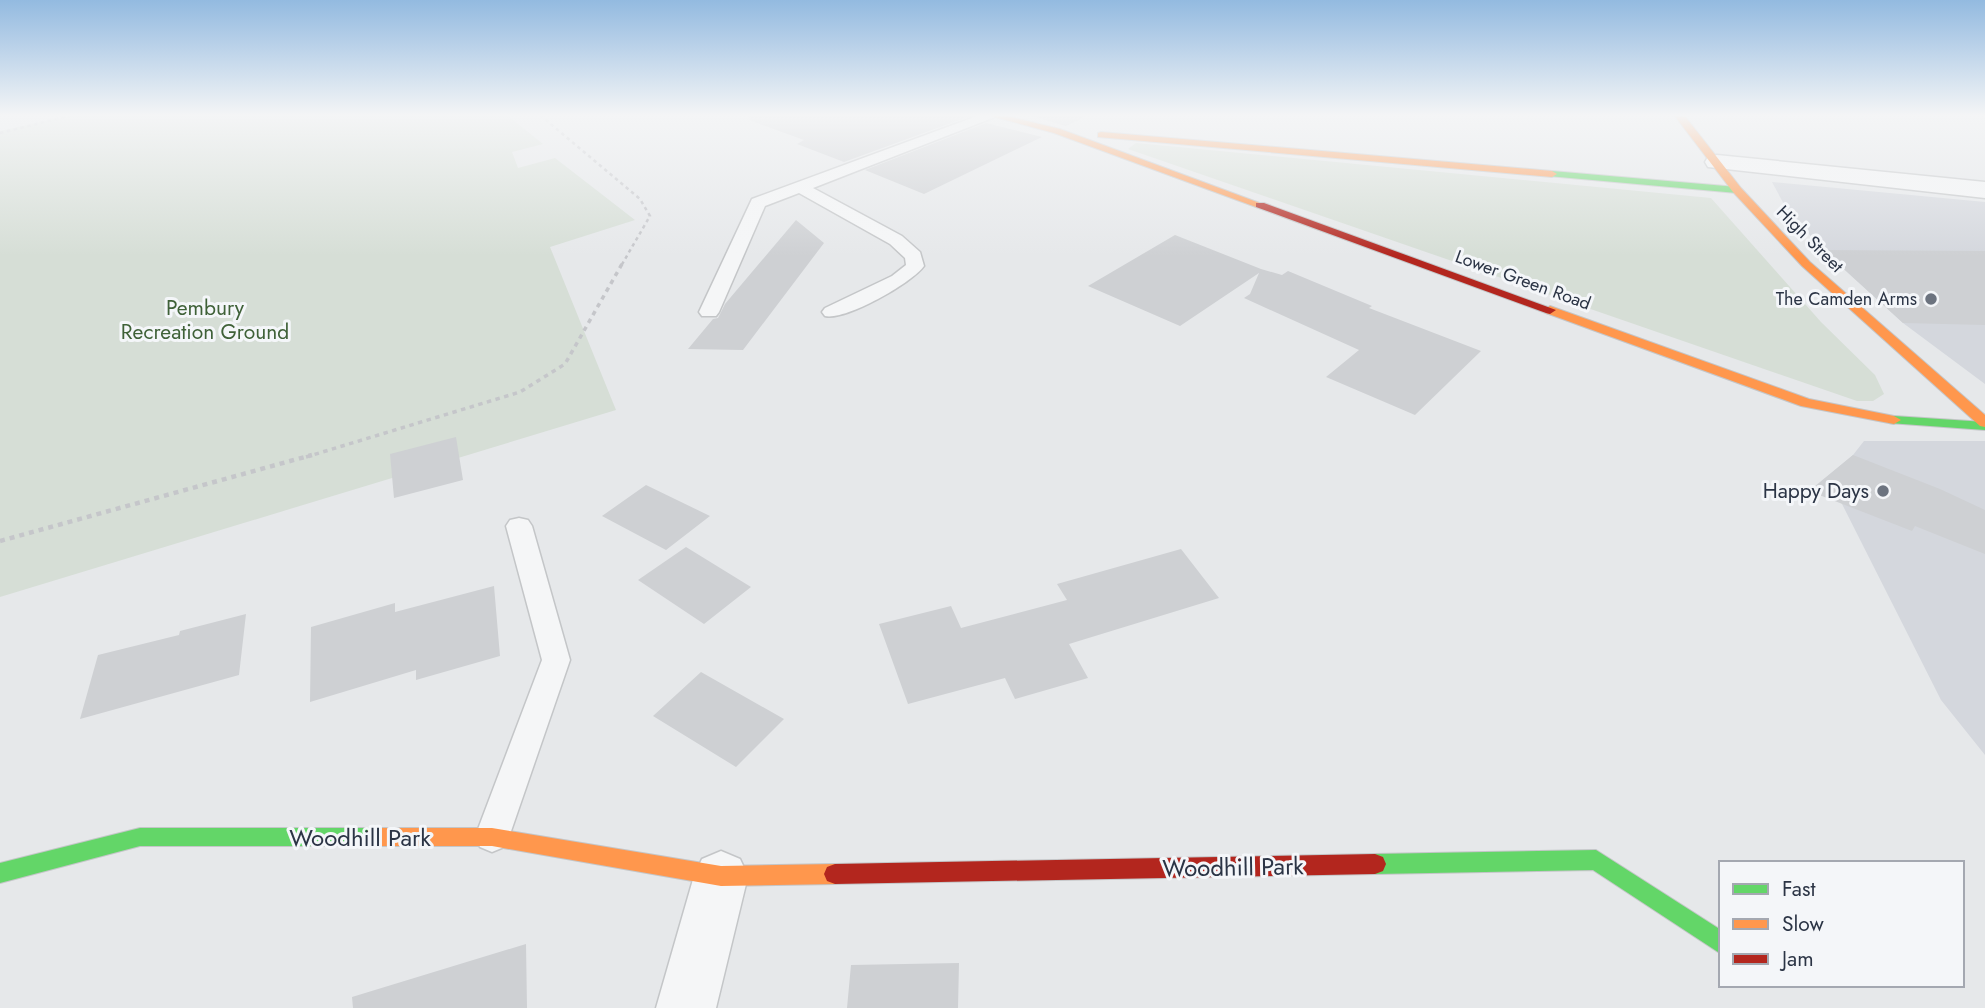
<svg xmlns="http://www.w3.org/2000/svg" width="1985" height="1008" font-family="Jost,sans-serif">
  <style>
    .built { fill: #d4d7dd }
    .green { fill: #d6ded6 }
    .building { fill: #ced0d3 }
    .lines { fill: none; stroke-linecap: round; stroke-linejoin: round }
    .lane-casing { stroke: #c4c6c8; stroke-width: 3 }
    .street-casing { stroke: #c4c6c8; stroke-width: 3 }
    .fast-casing { stroke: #c4c6c8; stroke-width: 2 }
    .slow-casing { stroke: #c4c6c8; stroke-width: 2 }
    .jam-casing { stroke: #c4c6c8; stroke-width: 2 }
    .path-far2 { stroke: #c5c6ca; stroke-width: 2.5; stroke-dasharray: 3.5 3.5; stroke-linecap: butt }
    .path-far1 { stroke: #c5c6ca; stroke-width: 3.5; stroke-dasharray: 4.5 4.5; stroke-linecap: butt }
    .path { stroke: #c5c6ca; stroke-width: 4.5; stroke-dasharray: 5 5; stroke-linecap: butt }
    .lane { fill: #f5f6f7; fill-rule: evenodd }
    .street { fill: #f5f6f7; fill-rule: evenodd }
    .fast { fill: #63d668; fill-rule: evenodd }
    .slow { fill: #ff974d; fill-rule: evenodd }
    .jam { fill: #b3261e; fill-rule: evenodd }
    .poi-dot { fill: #6c737f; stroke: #f4f6f9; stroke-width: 2.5 }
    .labels { text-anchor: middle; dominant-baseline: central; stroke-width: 6; stroke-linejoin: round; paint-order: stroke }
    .far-street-label { font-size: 18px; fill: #2b3445; stroke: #f4f6f9 }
    .far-poi-label { font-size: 18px; fill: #2b3445; stroke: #f4f6f9; text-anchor: end }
    .park-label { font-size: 21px; fill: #3f6138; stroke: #f4f6f9 }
    .poi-label { font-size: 21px; fill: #2b3445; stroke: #f4f6f9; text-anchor: end }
    .near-street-label { font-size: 24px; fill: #2b3445; stroke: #f4f6f9 }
  </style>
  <rect width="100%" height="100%" fill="#e6e8ea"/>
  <path class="built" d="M 1772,182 L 1985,202 L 1985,384 L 1903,323 L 1823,250 L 1786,208 Z
    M 1864,441 L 1985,441 L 1985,755 L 1941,700 L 1842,504 L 1823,480 L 1853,455 Z"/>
  <path class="green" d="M 73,115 L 507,115 L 543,144 L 512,152 L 518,168 L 555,158 L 635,220 L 550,247 L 616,410 L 0,597 L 0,131 Z
    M 1136,143 L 1711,198 L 1821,322 L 1875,375 L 1884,394 L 1873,401 L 1857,401 L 1128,149 Z"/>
  <path class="building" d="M 750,115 L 973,115 L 844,162 L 797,144 L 804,140 L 749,120 Z
    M 1028,115 L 1089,115 L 1066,126 Z
    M 986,123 L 1042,137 L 924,194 L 865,170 Z
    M 796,220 L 824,243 L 743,350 L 688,349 L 713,319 L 718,318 L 725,304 Z
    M 1175,235 L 1261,269 L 1282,275 L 1288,271 L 1372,306 L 1369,308 L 1481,351 L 1415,415 L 1326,377 L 1359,350 L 1244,298 L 1250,294 L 1259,273 L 1180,326 L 1088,286 Z
    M 1823,250 L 1985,251 L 1985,325 L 1903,323 Z
    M 456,437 L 463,480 L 394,498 L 390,454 Z
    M 1853,455 L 1940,489 L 1985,510 L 1985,554 L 1915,526 L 1912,531 L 1809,491 Z
    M 646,485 L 710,516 L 666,550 L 602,516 Z
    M 686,547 L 751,587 L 704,624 L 638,580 Z
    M 1181,549 L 1219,598 L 1069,644 L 1088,678 L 1015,699 L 1005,678 L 908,704 L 879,624 L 951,606 L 961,628 L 1067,600 L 1057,584 Z
    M 494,586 L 500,656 L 416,680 L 416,670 L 310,702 L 311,627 L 395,603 L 395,612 Z
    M 246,614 L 239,675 L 80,719 L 98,655 L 179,635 L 180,631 Z
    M 701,672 L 784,719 L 736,767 L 653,716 Z
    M 526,944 L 527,1008 L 353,1008 L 352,997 Z
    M 959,963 L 958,1008 L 847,1008 L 851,965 Z"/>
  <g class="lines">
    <g class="lane-casing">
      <path id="lane" d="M 980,115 L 1000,115 L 813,188 L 902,236 L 920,252 L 924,266 C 912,283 845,321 825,316 L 822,312 L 825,308 L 892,276 L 906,265 L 905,258 L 890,244 L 799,193 L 765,206 L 719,312 L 716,316 L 702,316 L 699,312 L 752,199 Z
        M 519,518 L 528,520 L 532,526 L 570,660 L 509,837 L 504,847 L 492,852 L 480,847 L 475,837 L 542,660 L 506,526 L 510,520 Z"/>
    </g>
    <g class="street-casing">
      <path id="street" d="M 1717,155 L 1985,182 L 1985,198 L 1708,167 L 1705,162 L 1708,157 Z
        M 721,851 L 740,859 L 748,876 L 716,1008 L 656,1008 L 694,876 L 702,859 Z"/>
    </g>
    <g class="fast-casing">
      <path id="fast" d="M 1552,171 L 1737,187 L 1742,190 L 1737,193 L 1548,176 L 1547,174 Z
        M 1894,416 L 1985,422 L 1985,430 L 1889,423 L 1887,420 Z
        M 140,828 L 376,828 L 384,830 L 387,837 L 384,844 L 376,846 L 140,846 L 0,883 L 0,863 Z
        M 1596,850 L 1721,930 L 1721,954 L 1593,870 L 1375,874 L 1367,871 L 1364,864 L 1367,857 L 1375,854 Z"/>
    </g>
    <g class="slow-casing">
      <path id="slow" d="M 987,115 L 1003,115 L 1060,129 L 1265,205 L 1256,207 L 1054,133 Z
        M 1674,115 L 1684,115 L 1741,188 L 1810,262 L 1985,415 L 1985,427 L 1980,426 L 1802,266 L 1733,192 Z
        M 1101,132 L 1552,171 L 1557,174 L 1552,177 L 1098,137 L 1098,133 Z
        M 1550,306 L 1809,399 L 1894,416 L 1901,420 L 1894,424 L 1801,406 L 1546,313 L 1544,310 Z
        M 376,828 L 492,828 L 721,866 L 835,864 L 843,867 L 846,874 L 843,881 L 835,884 L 721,886 L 492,846 L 376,846 L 368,844 L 365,837 L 368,830 Z"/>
    </g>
    <g class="jam-casing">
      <path id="jam" d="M 1256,203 L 1264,203 L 1556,310 L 1550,314 L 1546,313 L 1256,207 Z
        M 1375,854 L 1383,857 L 1386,864 L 1383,871 L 1375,874 L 835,884 L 827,881 L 824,874 L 827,867 L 835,864 Z"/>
    </g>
    <path class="path-far2" d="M 540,115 L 640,199 L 650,216 L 621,266
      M 0,133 L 73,115"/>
    <path class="path-far1" d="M 306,457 L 520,392 L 565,364 L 622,264"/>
    <path class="path" d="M 0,541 L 312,455"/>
    <use href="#lane" class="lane"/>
    <use href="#street" class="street"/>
    <use href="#fast" class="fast"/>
    <use href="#slow" class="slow"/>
    <use href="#jam" class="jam"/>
  </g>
  <linearGradient id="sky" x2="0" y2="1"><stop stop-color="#93bae0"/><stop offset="0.45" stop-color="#f4f5f6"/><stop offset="1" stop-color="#f4f5f6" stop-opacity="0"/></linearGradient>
  <rect width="1985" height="256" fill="url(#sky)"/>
  <g class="poi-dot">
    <circle cx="1931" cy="299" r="7"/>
    <circle cx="1883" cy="491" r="7"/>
  </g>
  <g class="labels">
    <g class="far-street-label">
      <text transform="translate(1810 239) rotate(45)">High Street</text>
      <text transform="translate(1523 280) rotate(20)">Lower Green Road</text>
    </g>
    <g class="far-poi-label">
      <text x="1917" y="299">The Camden Arms</text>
    </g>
    <g class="park-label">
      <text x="205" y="308">Pembury<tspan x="205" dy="24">Recreation Ground</tspan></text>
    </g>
    <g class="poi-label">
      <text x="1869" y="491">Happy Days</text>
    </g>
    <g class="near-street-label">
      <text x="360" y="837">Woodhill Park</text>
      <text transform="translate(1233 867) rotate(-1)">Woodhill Park</text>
    </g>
  </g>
  <rect x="1719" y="861" width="245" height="126" fill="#f4f6f9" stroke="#a4a8b1" stroke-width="2"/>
  <rect x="1733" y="884" width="35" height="10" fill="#63d668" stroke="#a4a8b1" stroke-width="2"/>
  <text x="1782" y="896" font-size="21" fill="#2b3445">Fast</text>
  <rect x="1733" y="919" width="35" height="10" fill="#ff974d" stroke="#a4a8b1" stroke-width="2"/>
  <text x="1782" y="931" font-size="21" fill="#2b3445">Slow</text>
  <rect x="1733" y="954" width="35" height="10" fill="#b3261e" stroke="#a4a8b1" stroke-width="2"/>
  <text x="1782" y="966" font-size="21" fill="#2b3445">Jam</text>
</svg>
